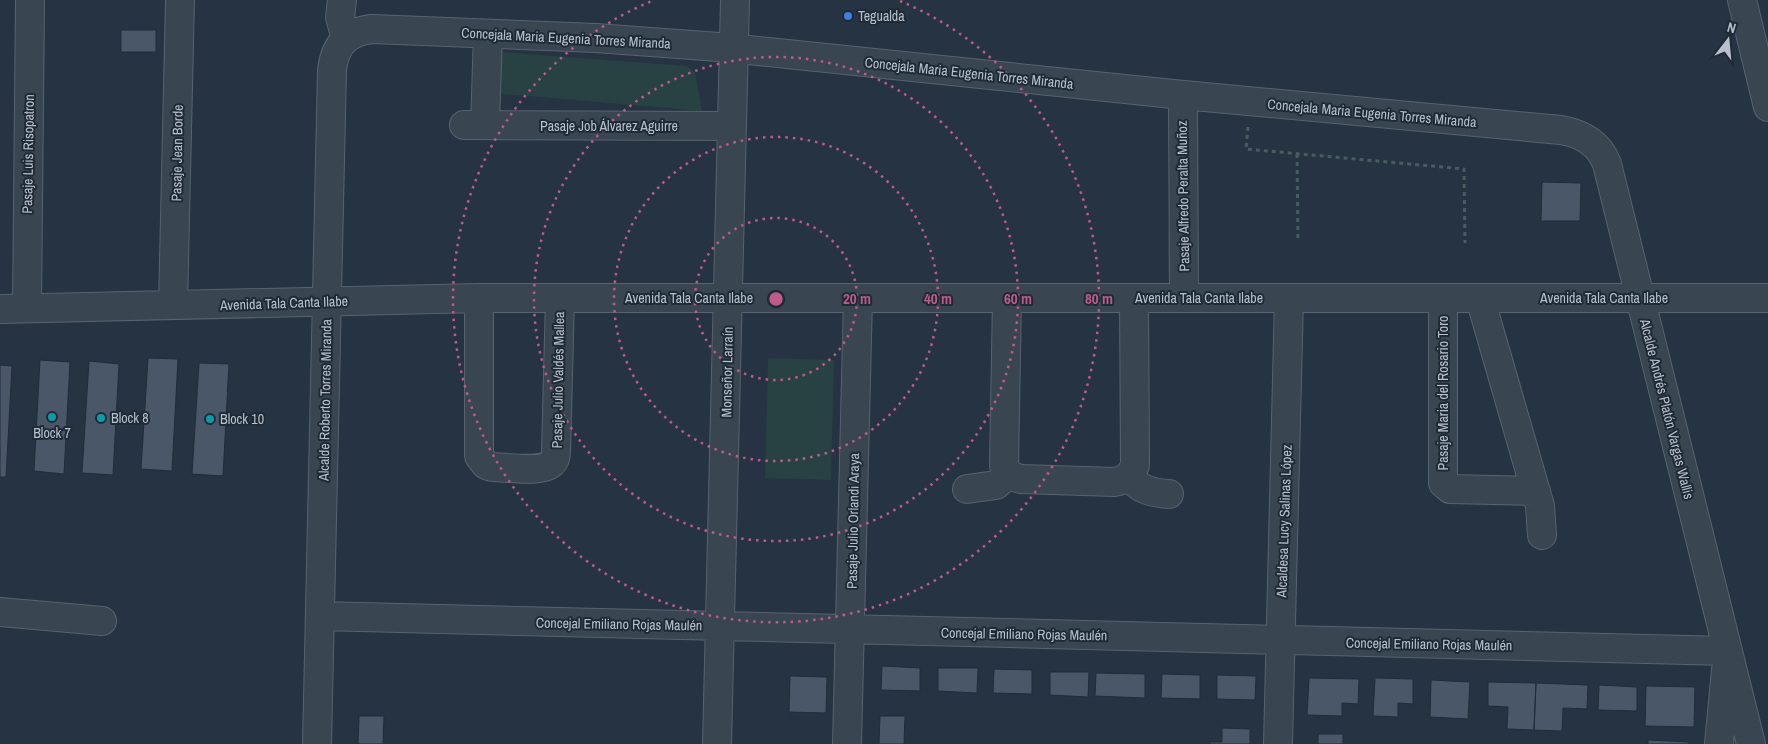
<svg xmlns="http://www.w3.org/2000/svg" width="1768" height="744" font-family="'Archivo Narrow',sans-serif">
  <style>
    .green { fill: #284143 }
    .building { fill: #4a5769; stroke: #212c39 }
    .lines { fill: none; stroke-linecap: round; stroke-linejoin: round }
    .minor-casing { stroke: #58636f; stroke-width: 30 }
    .path { stroke: #465e60; stroke-width: 3; stroke-dasharray: 4 4; stroke-linecap: butt }
    .minor { stroke: #3a4552; stroke-width: 28 }
    .ring { fill: none; stroke: #be5b88; stroke-width: 2.5; stroke-dasharray: 2.5 5 }
    .shop-dot { fill: #3f7fe0; stroke: #1f2a37; stroke-width: 2 }
    .culture-dot { fill: #0f9aa8; stroke: #1f2a37; stroke-width: 2 }
    .labels { text-anchor: middle; dominant-baseline: central; stroke-width: 4; stroke-linejoin: round; paint-order: stroke }
    .poi-label { font-size: 14px; fill: #b7c0cc; stroke: #1f2a37; text-anchor: start }
    .street-label { font-size: 14px; fill: #b7c0cc; stroke: #1f2a37 }
    .centre { fill: #be5b88; stroke: #1f2a37; stroke-width: 2.5 }
    .ring-label { font-size: 15px; text-anchor: middle; font-weight: bold; fill: #be5b88; stroke: #1f2a37; stroke-width: 4; stroke-linejoin: round; paint-order: stroke }
  </style>
  <rect width="100%" height="100%" fill="#263342"/>
  <path class="green" d="M 501,52 L 687,66 L 695,72 L 702,111 L 493,93 Z
    M 768,358 L 834,360 L 831,480 L 765,478 Z"/>
  <path class="building" d="M 121,30 L 156,30 L 156,52 L 121,52 Z
    M 1542,182 L 1581,183 L 1580,221 L 1541,221 Z
    M 148,358 L 178,359 L 172,471 L 141,469 Z
    M 40,360 L 70,362 L 64,474 L 34,471 Z
    M 89,361 L 119,364 L 113,475 L 82,473 Z
    M 199,363 L 229,364 L 223,476 L 192,474 Z
    M 0,365 L 12,366 L 6,477 L 0,477 Z
    M 882,666 L 920,668 L 920,691 L 881,690 Z
    M 938,668 L 978,668 L 977,693 L 938,691 Z
    M 994,669 L 1032,670 L 1032,694 L 993,693 Z
    M 1050,672 L 1089,672 L 1088,697 L 1050,695 Z
    M 1096,673 L 1145,674 L 1145,698 L 1095,696 Z
    M 1162,674 L 1200,675 L 1200,699 L 1161,698 Z
    M 1217,675 L 1256,676 L 1255,700 L 1217,699 Z
    M 790,676 L 827,677 L 826,713 L 789,712 Z
    M 1309,678 L 1359,679 L 1358,704 L 1342,703 L 1342,716 L 1307,715 Z
    M 1375,678 L 1413,679 L 1413,704 L 1398,703 L 1398,717 L 1373,716 Z
    M 1431,680 L 1470,682 L 1468,719 L 1430,717 Z
    M 1488,682 L 1536,683 L 1534,730 L 1507,729 L 1508,707 L 1488,706 Z
    M 1536,683 L 1588,685 L 1587,709 L 1563,708 L 1562,731 L 1534,730 Z
    M 1599,685 L 1637,687 L 1637,711 L 1598,710 Z
    M 1646,686 L 1695,687 L 1694,727 L 1645,726 Z
    M 359,716 L 384,716 L 383,744 L 358,744 Z
    M 880,716 L 905,716 L 904,744 L 879,744 Z
    M 1222,728 L 1250,729 L 1250,744 L 1210,744 L 1210,742 L 1222,742 Z
    M 1318,734 L 1343,734 L 1343,744 L 1318,744 Z
    M 1648,740 L 1689,742 L 1689,744 L 1648,744 Z"/>
  <g class="lines">
    <g class="minor-casing">
      <path id="minor" d="M 342,0 L 340,17 L 346,39
        M 1742,0 L 1768,107
        M 1183,95 L 1184,298
        M 464,125 L 732,126
        M 485,125 L 488,34
        M 479,298 L 479,456 L 486,465 L 492,467 C 506,467 543,473 552,463 C 555,460 556,456 556,452 L 560,298
        M 1007,298 L 1004,465 C 1007,474 1012,477 1021,479 L 1114,482 C 1125,480 1131,476 1135,465 L 1134,298
        M 1443,298 L 1443,483 L 1450,489 L 1536,491
        M 1480,298 L 1540,506 L 1542,535
        M 173,305 L 180,0
        M 27,308 L 30,0
        M 0,309 L 479,298 L 1768,298
        M 1129,476 C 1139,490 1153,493 1169,494
        M 967,489 L 996,485 L 1009,474
        M 0,612 L 102,621
        M 320,616 L 1728,651
        M 317,744 L 332,70 C 335,45 346,32 372,29 L 596,38 L 719,47 L 1183,95 L 1561,130 C 1583,134 1599,143 1607,164 L 1751,744
        M 717,744 L 735,0
        M 847,744 L 858,298
        M 1278,744 L 1289,298
        M 1719,744 L 1726,670"/>
    </g>
    <path class="path" d="M 1248,127 L 1246,149 L 1464,169 L 1465,243
      M 1297,154 L 1298,242"/>
    <use href="#minor" class="minor"/>
  </g>
  <g class="ring">
    <circle cx="776" cy="299" r="81"/>
    <circle cx="776" cy="299" r="162"/>
    <circle cx="776" cy="299" r="242"/>
    <path d="M900 1A323 323 0 1 1 652 1"/>
  </g>
  <circle class="shop-dot" cx="848" cy="16" r="5"/>
  <g class="culture-dot">
    <circle cx="52" cy="417" r="5"/>
    <circle cx="101" cy="418" r="5"/>
    <circle cx="210" cy="419" r="5"/>
  </g>
  <g class="labels">
    <g class="poi-label">
      <text x="858" y="16">Tegualda</text>
      <text x="111" y="418">Block 8</text>
      <text x="220" y="419">Block 10</text>
      <text x="52" y="433" text-anchor="middle">Block 7</text>
    </g>
    <g class="street-label">
      <text transform="translate(566 38) rotate(3)">Concejala Maria Eugenia Torres Miranda</text>
      <text transform="translate(969 73) rotate(6)">Concejala Maria Eugenia Torres Miranda</text>
      <text transform="translate(1372 113) rotate(5)">Concejala Maria Eugenia Torres Miranda</text>
      <text x="609" y="126">Pasaje Job Álvarez Aguirre</text>
      <text transform="translate(177 153) rotate(-89)">Pasaje Jean Borde</text>
      <text transform="translate(28 154) rotate(-89)">Pasaje Luis Risopatron</text>
      <text transform="translate(1183 196) rotate(-91)">Pasaje Alfredo Peralta Muñoz</text>
      <text x="689" y="298">Avenida Tala Canta Ilabe</text>
      <text x="1199" y="298">Avenida Tala Canta Ilabe</text>
      <text x="1604" y="298">Avenida Tala Canta Ilabe</text>
      <text transform="translate(284 303) rotate(-2)">Avenida Tala Canta Ilabe</text>
      <text transform="translate(727 372) rotate(-89)">Monseñor Larraín</text>
      <text transform="translate(558 380) rotate(-89)">Pasaje Julio Valdés Mallea</text>
      <text transform="translate(1443 393) rotate(-90)">Pasaje Maria del Rosario Toro</text>
      <text transform="translate(325 400) rotate(-89)">Alcalde Roberto Torres Miranda</text>
      <text transform="translate(1667 409) rotate(76)">Alcalde Andrés Platón Vargas Wallis</text>
      <text transform="translate(853 521) rotate(-89)">Pasaje Julio Orlandi Araya</text>
      <text transform="translate(1284 521) rotate(-88)">Alcaldesa Lucy Salinas López</text>
      <text transform="translate(619 624) rotate(1)">Concejal Emiliano Rojas Maulén</text>
      <text transform="translate(1024 634) rotate(1)">Concejal Emiliano Rojas Maulén</text>
      <text transform="translate(1429 644) rotate(1)">Concejal Emiliano Rojas Maulén</text>
    </g>
  </g>
  <circle cx="776" cy="299" r="8" class="centre"/>
  <g class="ring-label">
    <text x="857" y="304">20 m</text>
    <text x="938" y="304">40 m</text>
    <text x="1018" y="304">60 m</text>
    <text x="1099" y="304">80 m</text>
  </g>
  <g transform="translate(1728 40) rotate(16)" stroke="#1f2a37" stroke-width="4" paint-order="stroke">
  <path d="M0-4L9 19L0 12L-9 19Z" fill="#b7c0cc"/>
  <text y="-8" font-size="14" font-weight="bold" text-anchor="middle" fill="#b7c0cc">N</text>
  </g>
</svg>
